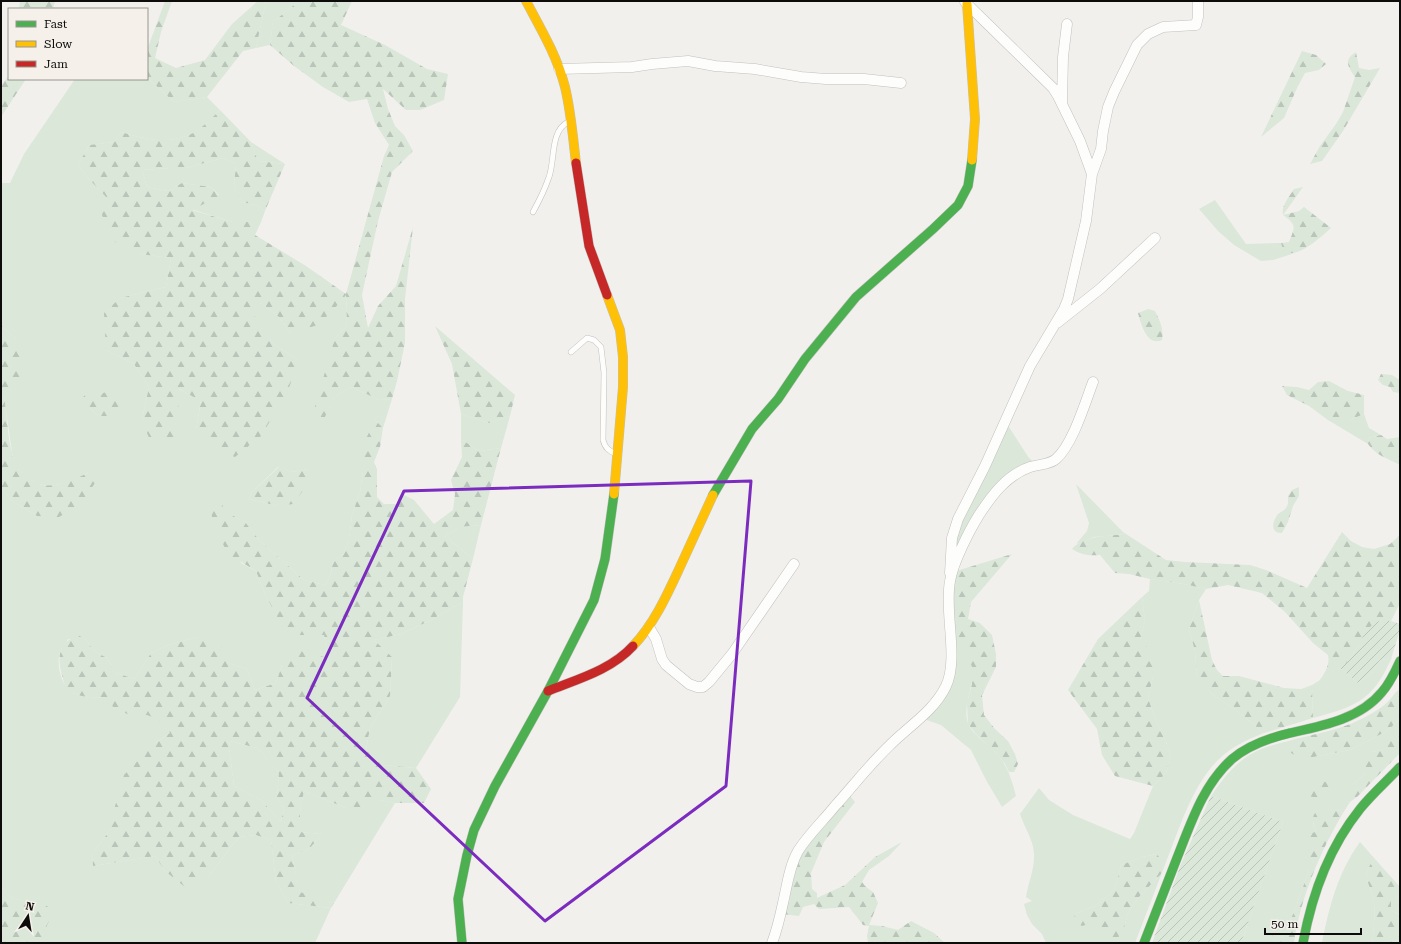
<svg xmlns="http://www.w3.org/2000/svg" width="1401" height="944" font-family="'Roboto Serif',serif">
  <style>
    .grass { fill: #dae7d9; fill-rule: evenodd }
    .forest { fill: url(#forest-firs); fill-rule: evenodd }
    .garden { fill: url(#garden-furrows) }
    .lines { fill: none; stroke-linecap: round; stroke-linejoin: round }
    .lane-casing { stroke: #c2c0be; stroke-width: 6 }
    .street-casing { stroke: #c2c0be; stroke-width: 11 }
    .fast-casing { stroke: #c2c0be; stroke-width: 10 }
    .slow-casing { stroke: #c2c0be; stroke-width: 10 }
    .jam-casing { stroke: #c2c0be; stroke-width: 10 }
    .lane { stroke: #fdfdfc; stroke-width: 5 }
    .street { stroke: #fdfdfc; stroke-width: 10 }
    .fast { stroke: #4caf50; stroke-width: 9 }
    .slow { stroke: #ffc107; stroke-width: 9 }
    .jam { stroke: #c62828; stroke-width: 9 }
    .marked { fill: none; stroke: #7b2cbf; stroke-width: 3; stroke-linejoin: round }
  </style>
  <defs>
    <pattern id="forest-firs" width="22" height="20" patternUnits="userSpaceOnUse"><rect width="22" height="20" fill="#dae7d9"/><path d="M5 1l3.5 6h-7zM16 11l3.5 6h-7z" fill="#bac5b9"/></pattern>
    <pattern id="garden-furrows" width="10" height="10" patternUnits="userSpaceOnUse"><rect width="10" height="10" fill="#dae7d9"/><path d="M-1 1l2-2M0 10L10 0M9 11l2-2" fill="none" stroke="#bac5b9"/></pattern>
  </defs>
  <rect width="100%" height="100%" fill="#f2f0ed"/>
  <path class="grass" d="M 266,1 L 299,1 L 273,22 L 270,45 L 256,48 Z
    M 147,78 L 150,80 L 174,102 L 207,97 L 220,110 C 212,118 201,130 191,134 C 169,145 143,139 121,132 L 114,142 L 89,145 L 78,165 L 89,179 L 106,197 L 140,254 L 171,258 L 166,287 L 120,298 L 106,350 L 134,364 L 149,387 L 142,420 L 178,389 L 201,400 L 196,430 L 299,360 L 272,343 L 250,310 L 261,303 L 279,317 L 290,333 L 335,308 L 346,294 L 347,326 L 335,338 L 323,420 L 335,396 L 352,387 L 379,400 L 392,399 L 383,428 L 375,420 L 363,471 L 360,492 L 352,515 L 349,540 L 344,553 L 333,562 L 330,577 L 325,585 L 304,580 L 260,541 L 245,522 L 210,505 L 241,563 L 256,571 L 266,596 L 287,634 L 324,635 L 328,658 L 282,665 L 276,683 L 255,690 L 247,669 L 231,664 L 198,637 L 168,645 L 151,653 L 135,679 L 116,673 L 107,658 L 94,651 L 85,639 L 68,639 C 66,643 62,647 60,652 C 56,664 61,687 73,693 C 82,698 96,697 107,698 L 114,708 L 132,715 L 147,715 L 158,719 L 170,733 L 155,743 L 107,834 L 92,854 L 93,866 L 155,856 L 165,871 L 208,877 L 239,837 L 256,835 L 271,840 L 276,882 L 288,903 L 331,908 L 315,943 L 44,943 L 44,932 L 34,899 L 30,902 C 14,899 8,899 1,884 L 1,488 L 12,501 L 37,516 L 89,472 L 68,483 L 49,486 L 38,484 L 28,479 L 16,466 L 12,452 L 4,397 L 17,341 L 1,325 L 1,183 L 10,183 L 24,154 L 75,79 ZM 108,391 L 98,416 L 90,408 L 89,393 L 101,394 ZM 278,467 C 291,473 295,472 308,469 L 278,506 L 249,499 L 252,492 Z
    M 251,142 L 285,164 L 258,161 Z
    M 223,158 L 236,164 L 234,186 L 242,202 L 259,206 L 265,211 L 261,222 L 233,222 L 191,209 L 219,195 L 211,187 L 182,183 L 168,191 L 147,187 L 142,170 L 170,168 L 186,168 Z
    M 1215,200 L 1246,244 L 1281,243 C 1283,251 1287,252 1295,253 L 1273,260 L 1261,261 L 1234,245 L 1218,231 L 1199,209 Z
    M 461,414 L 489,423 L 510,416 L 501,448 L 479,451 L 461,439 Z
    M 1364,414 L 1369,428 L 1381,435 L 1369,438 L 1368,444 L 1328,420 L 1349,420 Z
    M 1005,421 L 1029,458 L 1038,465 L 1011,477 L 950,560 L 951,548 Z
    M 1076,484 L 1123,532 L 1126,534 L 1094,537 L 1076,544 L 1087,531 L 1089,523 Z
    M 481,525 L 473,559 L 445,536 L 459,527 Z
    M 1150,579 L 1184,584 L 1206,589 L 1199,600 L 1189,629 L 1195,651 L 1197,678 L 1212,694 L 1237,711 L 1264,733 C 1246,740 1231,747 1217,761 C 1194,785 1183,818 1171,849 C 1159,880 1147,912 1135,943 L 1046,943 L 1042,934 L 1032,924 L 1027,915 L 1024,904 L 1032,901 L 1026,897 C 1029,878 1038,863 1032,843 C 1029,833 1023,824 1020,814 L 1039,788 L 1049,800 L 1073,815 L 1130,839 L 1134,833 L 1153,786 L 1166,773 L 1171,757 L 1166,742 L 1156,721 L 1148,698 L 1153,677 L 1140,640 L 1145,621 L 1142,597 L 1149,591 ZM 1157,854 L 1161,874 L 1138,898 L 1128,913 L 1124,928 L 1091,923 L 1075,914 L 1095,906 L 1115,890 L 1121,865 L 1142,857 Z
    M 463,602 L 460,697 L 416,768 L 382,765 L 366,750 L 370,728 L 390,696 L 392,657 L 374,640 L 401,634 L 429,621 Z
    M 950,622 C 958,636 971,652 973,669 C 974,685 962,708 968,723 C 971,733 988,744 995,752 C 1007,764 1012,780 1016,796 L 1002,807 L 986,780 L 971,750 L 941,725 L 921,718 L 946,686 Z
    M 1391,659 C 1373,701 1354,707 1313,718 L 1312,685 L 1340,668 L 1358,683 L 1372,673 L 1380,660 Z
    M 1400,719 L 1400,728 L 1389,743 L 1382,750 L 1372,752 L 1365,774 L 1351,786 L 1347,801 L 1350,802 L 1343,813 L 1335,809 L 1313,823 L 1316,832 L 1309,853 L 1309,870 L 1295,910 L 1287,927 L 1274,939 L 1276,943 L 1241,943 L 1283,822 L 1211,796 C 1224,777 1237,760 1259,750 C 1270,745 1283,743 1295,739 L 1313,757 L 1350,750 L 1387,731 Z
    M 230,741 L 257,748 L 279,772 L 277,797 L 284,808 L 281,822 L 261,800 L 234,786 L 229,747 Z
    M 304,791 L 346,808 L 380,800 L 395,803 L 334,903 L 300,893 L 292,856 L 310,848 L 322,834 L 300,832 L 300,811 Z
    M 1360,842 L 1375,859 C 1358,876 1372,885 1374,902 C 1375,915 1374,930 1372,943 L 1322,943 C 1329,907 1338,872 1360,842 Z
    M 1400,895 L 1400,916 L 1397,913 L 1391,911 L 1391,902 Z"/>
  <path class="forest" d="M 20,1 L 55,1 L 53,9 L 19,9 Z
    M 165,1 L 172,1 L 161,32 L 155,58 L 176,68 L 205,60 L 232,24 L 258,1 L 266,1 L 256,48 L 243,51 L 207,97 L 174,102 L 150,80 L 147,78 L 147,50 Z
    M 299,1 L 352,1 L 341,25 L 385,45 L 427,69 L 448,74 L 444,100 L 420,110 L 406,110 L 383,89 L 388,109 L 395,126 L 404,135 L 413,151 L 392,172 L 378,221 L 362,295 L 368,328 L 378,306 L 396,286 L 413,227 L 405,299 L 405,343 L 397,381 L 392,399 L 379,400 L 352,387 L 335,396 L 323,421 L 315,406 L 335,338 L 347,326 L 346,295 L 335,308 L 318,325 L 290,333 L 279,317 L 261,303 L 251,310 L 272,343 L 299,360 L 287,393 L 261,436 L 235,457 L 208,446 L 196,430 L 201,401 L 179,389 L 177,436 L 151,443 L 142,420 L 149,387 L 134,364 L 106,350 L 104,313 L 120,298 L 166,287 L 171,258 L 140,254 L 111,240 L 101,212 L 106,197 L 89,179 L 78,165 L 89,145 L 114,142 L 121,132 C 143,139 169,145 191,134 C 200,130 212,118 220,110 L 251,142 L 258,161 L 285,164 L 265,211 L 259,206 L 242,202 L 234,186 L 236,164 L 223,158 L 186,168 L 170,168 L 142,170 L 147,187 L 168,191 L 182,183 L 211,187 L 219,196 L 192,210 L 233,222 L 261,222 L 255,235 L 306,266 L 346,294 L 384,156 L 389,145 L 375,123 L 367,99 L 349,102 L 323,87 L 294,66 L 270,45 L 273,22 Z
    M 1302,51 L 1316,55 L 1326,64 L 1319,70 L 1305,73 L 1297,88 L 1284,118 L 1261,137 Z
    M 1356,52 L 1359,68 L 1369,70 L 1380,68 L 1343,131 L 1322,161 L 1310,164 L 1320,146 L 1336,124 L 1343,112 L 1355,77 C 1348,67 1343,60 1356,52 Z
    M 9,75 L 9,79 L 26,79 L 1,117 L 1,86 Z
    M 1303,187 L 1283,215 L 1299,211 L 1304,207 L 1331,228 C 1321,237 1287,269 1281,243 L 1289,242 C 1295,227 1297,225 1283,215 C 1281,206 1289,197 1294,189 Z
    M 1148,309 L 1155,311 C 1160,321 1164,329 1162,340 C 1147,347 1141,324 1138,313 Z
    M 1,325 L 17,341 L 23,370 L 16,389 L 4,397 C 8,419 7,444 16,464 C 17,468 21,471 24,474 C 43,495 68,483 89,472 L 95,483 L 80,505 L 59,517 L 37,516 L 12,501 L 1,488 Z
    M 435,326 L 515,395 L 510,416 L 489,423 L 461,414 L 452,364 Z
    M 1381,374 L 1392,375 L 1400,380 L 1400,393 L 1393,392 L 1390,387 L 1383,385 L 1378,380 Z
    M 1329,381 L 1348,391 L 1364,395 L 1364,414 L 1349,420 L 1328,420 L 1309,406 L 1287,395 L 1282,386 L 1297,387 L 1309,390 L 1318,382 Z
    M 108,391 L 114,392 L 120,399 L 119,412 L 111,416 L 98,416 L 90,408 L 85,405 L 83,397 L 89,392 L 101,394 Z
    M 375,420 L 383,428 L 380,447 L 374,462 L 377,469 L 377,497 L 384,504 L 397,504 L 399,497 L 404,495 L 414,500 L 434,524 L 453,510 L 455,494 L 451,480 L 462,457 L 461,439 L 479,451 L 501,448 L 481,525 L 459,527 L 445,536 L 473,559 L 463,597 L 463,602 L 429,621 L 401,634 L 374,640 L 392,657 L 390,696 L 370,728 L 366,750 L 382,765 L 416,768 L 431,789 L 424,803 L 395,803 L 380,800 L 363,812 L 346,808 L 304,791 L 300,811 L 300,832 L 322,834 L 310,848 L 292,856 L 300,892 L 334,903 L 331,908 L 288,903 L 276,882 L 271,840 L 256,835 L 239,837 L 208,877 L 185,887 L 165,871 L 155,856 L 93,866 L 92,854 L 107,834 L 124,775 L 155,743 L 170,733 L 157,719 L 147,715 L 132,716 L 114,708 L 106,698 C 96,697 82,698 73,693 C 65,689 64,683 62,675 C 57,657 58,643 78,635 L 85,639 L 94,651 L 107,658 L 116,673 L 135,679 L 151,653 L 168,645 L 198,637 L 218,639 L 231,664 L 247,669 L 255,690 L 276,683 L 282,665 L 301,651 L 328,658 L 324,635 L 287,635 L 266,596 L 256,571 L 228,554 L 215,528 L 209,505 L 224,498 L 222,510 L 245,522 L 260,541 L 304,580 L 325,585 L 330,577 L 333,562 L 344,553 L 349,540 L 352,515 L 360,492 L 363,471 L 364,443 ZM 230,741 L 257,748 L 279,772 L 277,797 L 284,808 L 281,822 L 261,800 L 234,786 L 229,747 Z
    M 1381,435 L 1387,439 L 1400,437 L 1400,465 C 1389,459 1375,455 1368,444 L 1369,438 Z
    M 279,467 C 291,473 295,472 308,469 L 314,476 L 293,504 L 278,506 L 249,499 L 252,492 Z
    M 1299,487 L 1299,496 L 1293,506 L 1288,522 L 1282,533 C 1270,534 1272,521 1278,514 C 1280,512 1284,511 1286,508 C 1289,504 1288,501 1288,496 L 1292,490 Z
    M 1342,532 L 1351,541 L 1362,547 L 1374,549 L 1390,544 L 1400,535 L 1400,603 L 1391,621 L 1379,622 L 1359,644 L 1350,659 L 1344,666 L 1319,681 C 1325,673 1330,665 1328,655 L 1313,643 L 1285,612 L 1262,593 L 1228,585 L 1206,589 L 1184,584 L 1150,579 L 1129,574 L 1115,573 L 1100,555 C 1090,556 1081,555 1072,549 C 1084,535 1109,536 1126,534 L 1166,560 L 1185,562 L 1250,565 L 1266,570 L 1307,588 Z
    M 1012,554 L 971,602 L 968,619 L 980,623 L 992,635 L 996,654 L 996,667 L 982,695 L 984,715 L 995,729 L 1008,741 L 1015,754 L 1018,764 L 1014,772 L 1009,772 L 1005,764 L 996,753 L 976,734 L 968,724 L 967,703 L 972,684 L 972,667 L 966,650 L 950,622 L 953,572 Z
    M 1142,597 L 1145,621 L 1140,640 L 1154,655 L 1153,677 L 1148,698 L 1156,721 L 1166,742 L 1171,757 L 1166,773 L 1153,786 L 1115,776 L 1102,755 L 1097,729 L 1068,690 L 1098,639 Z
    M 1199,600 L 1212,660 L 1217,670 L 1223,676 L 1239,676 L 1284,688 L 1301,689 L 1312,685 L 1313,718 L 1264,733 L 1237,711 L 1212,694 L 1197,679 L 1195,651 L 1189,629 Z
    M 1398,690 L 1400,691 L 1400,719 L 1387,731 L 1350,750 L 1313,757 L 1299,757 L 1287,751 L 1295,739 C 1325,732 1357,726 1383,706 C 1389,702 1393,695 1398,690 Z
    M 1400,728 L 1400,753 L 1358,796 L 1350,802 L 1347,801 L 1344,796 L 1351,786 L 1365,774 L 1366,769 L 1363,756 L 1372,752 L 1382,750 Z
    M 1321,780 L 1330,784 L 1331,790 L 1328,797 L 1319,798 L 1308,796 L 1307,786 L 1311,781 Z
    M 847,792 L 855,802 L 824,842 L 811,873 L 812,889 L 817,893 L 817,898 L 845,885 L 875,857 L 902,842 L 889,856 L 869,870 L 862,882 L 865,886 L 873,892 L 878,903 L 869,925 L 882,926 L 898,930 L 911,921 L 934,933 L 945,943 L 868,943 L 867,936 L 869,926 L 863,925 L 849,907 L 819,909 L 814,904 L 803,907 L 799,916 L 781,914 L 793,861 Z
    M 1325,808 L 1335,809 L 1343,813 C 1320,852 1300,899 1294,943 L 1276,943 L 1274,939 L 1272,934 L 1287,927 L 1295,910 L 1309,870 L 1309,853 L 1306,837 L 1310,833 L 1316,832 C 1312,819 1310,812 1325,808 Z
    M 1157,854 L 1162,862 L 1161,874 L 1138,898 L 1128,913 L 1124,928 L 1118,938 L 1100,939 L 1100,925 L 1091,923 L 1082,926 L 1074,921 L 1075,914 L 1095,906 L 1115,890 L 1121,865 L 1142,857 Z
    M 1375,859 L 1400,887 L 1400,895 L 1391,902 L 1391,911 L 1397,913 L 1400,916 L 1400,943 L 1372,943 C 1374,930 1375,915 1374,902 C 1372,885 1358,876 1375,859 Z
    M 1,884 C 8,899 14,899 30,902 L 34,899 L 54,910 L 44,932 L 44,943 L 1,943 Z"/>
  <path class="garden" d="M 1391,621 L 1400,624 L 1400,630 L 1391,659 L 1380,660 L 1372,673 L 1358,683 L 1340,668 C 1356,659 1361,631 1375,623 C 1379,620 1386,621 1391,621 Z
    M 1211,796 L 1283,822 L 1241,943 L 1152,943 L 1181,864 Z"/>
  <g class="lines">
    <g class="lane-casing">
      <path id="lane" d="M 533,212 C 539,201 545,189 549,177 C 555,161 550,131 568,122
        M 571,352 L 587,338 L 594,340 L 601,347 L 604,373 L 603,440 C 605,448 609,451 616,454"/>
    </g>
    <g class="street-casing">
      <path id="street" d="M 559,69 L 632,67 L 652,64 L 688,61 L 715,66 L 755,69 L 801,77 L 826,79 L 864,79 L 901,83
        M 1062,102 L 1063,57 L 1067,24
        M 1092,174 L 1101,149 L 1103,131 L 1108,107 L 1114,92 L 1137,45 L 1148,34 L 1163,27 L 1196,25 L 1198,17 L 1198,1
        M 1057,323 L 1100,289 L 1155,238
        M 950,573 L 952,538 L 958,519 L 985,466 L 1030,366 L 1064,309 L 1068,299 L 1086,221 L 1092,174 L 1080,141 L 1058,96 L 1053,88 L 965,2
        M 649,627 L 656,639 L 662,659 L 666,665 L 689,684 L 697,687 L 703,687 L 709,682 L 732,654 L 794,564
        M 772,943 C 777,930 780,917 783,903 C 787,886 789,867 798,851 C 808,835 823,821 835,806 C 853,786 870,764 890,745 C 909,726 934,711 946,686 C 959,658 944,612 950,581 C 953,563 969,531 979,515 C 992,495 1007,475 1030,467 C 1039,464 1049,465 1056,459 C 1073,444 1085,403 1093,382"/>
    </g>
    <g class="fast-casing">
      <path id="fast" d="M 713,495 L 752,429 L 778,399 L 805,359 L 856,297 L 933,229 L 958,205 L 968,186 L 972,160
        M 462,943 L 458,899 L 467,855 L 474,830 L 495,786 L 548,691 L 594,600 L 605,559 L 614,494
        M 1144,943 C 1155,915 1166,887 1177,858 C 1191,823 1203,785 1232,759 C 1249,745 1269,738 1290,733 C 1322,726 1360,719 1382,692 C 1390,683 1395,672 1400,661
        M 1303,943 C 1312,894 1328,849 1360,809 C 1372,794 1387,781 1400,767"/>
    </g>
    <g class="slow-casing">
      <path id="slow" d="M 526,1 C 541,29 557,56 565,87 C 571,112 573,138 576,163
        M 967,4 L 975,119 L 972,160
        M 607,295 L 620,330 L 623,357 L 623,387 L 614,494
        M 633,646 C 654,624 667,595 680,567 C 691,543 702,519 713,495"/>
    </g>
    <g class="jam-casing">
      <path id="jam" d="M 576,163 L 589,246 L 607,295
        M 548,691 C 578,679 611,670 633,646"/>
    </g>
    <use href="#lane" class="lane"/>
    <use href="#street" class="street"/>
    <use href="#fast" class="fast"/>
    <use href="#slow" class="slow"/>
    <use href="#jam" class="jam"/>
  </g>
  <path class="marked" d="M 751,481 L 726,786 L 545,921 L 307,698 L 404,491 Z"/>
  <rect width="1401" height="944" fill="none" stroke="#0d0c0a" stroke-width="4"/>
  <rect x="8" y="8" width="140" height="72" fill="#f5f1ea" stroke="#989590"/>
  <rect x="16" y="21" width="20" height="6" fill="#4caf50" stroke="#989590"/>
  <text x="44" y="28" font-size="12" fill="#0d0c0a">Fast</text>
  <rect x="16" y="41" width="20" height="6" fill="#ffc107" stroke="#989590"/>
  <text x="44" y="48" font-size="12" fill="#0d0c0a">Slow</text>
  <rect x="16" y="61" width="20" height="6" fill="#c62828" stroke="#989590"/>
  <text x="44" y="68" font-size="12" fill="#0d0c0a">Jam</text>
  <g transform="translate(28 916) rotate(12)" stroke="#f5f1ea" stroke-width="3" paint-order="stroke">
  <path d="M0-3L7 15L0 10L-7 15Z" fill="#0d0c0a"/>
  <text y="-6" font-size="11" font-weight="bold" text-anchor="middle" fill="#0d0c0a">N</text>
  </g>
  <path d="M1265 928v6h96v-6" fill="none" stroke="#0d0c0a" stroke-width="2"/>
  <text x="1271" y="928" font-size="12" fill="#0d0c0a" stroke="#f5f1ea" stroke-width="3" paint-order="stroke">50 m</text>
</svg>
